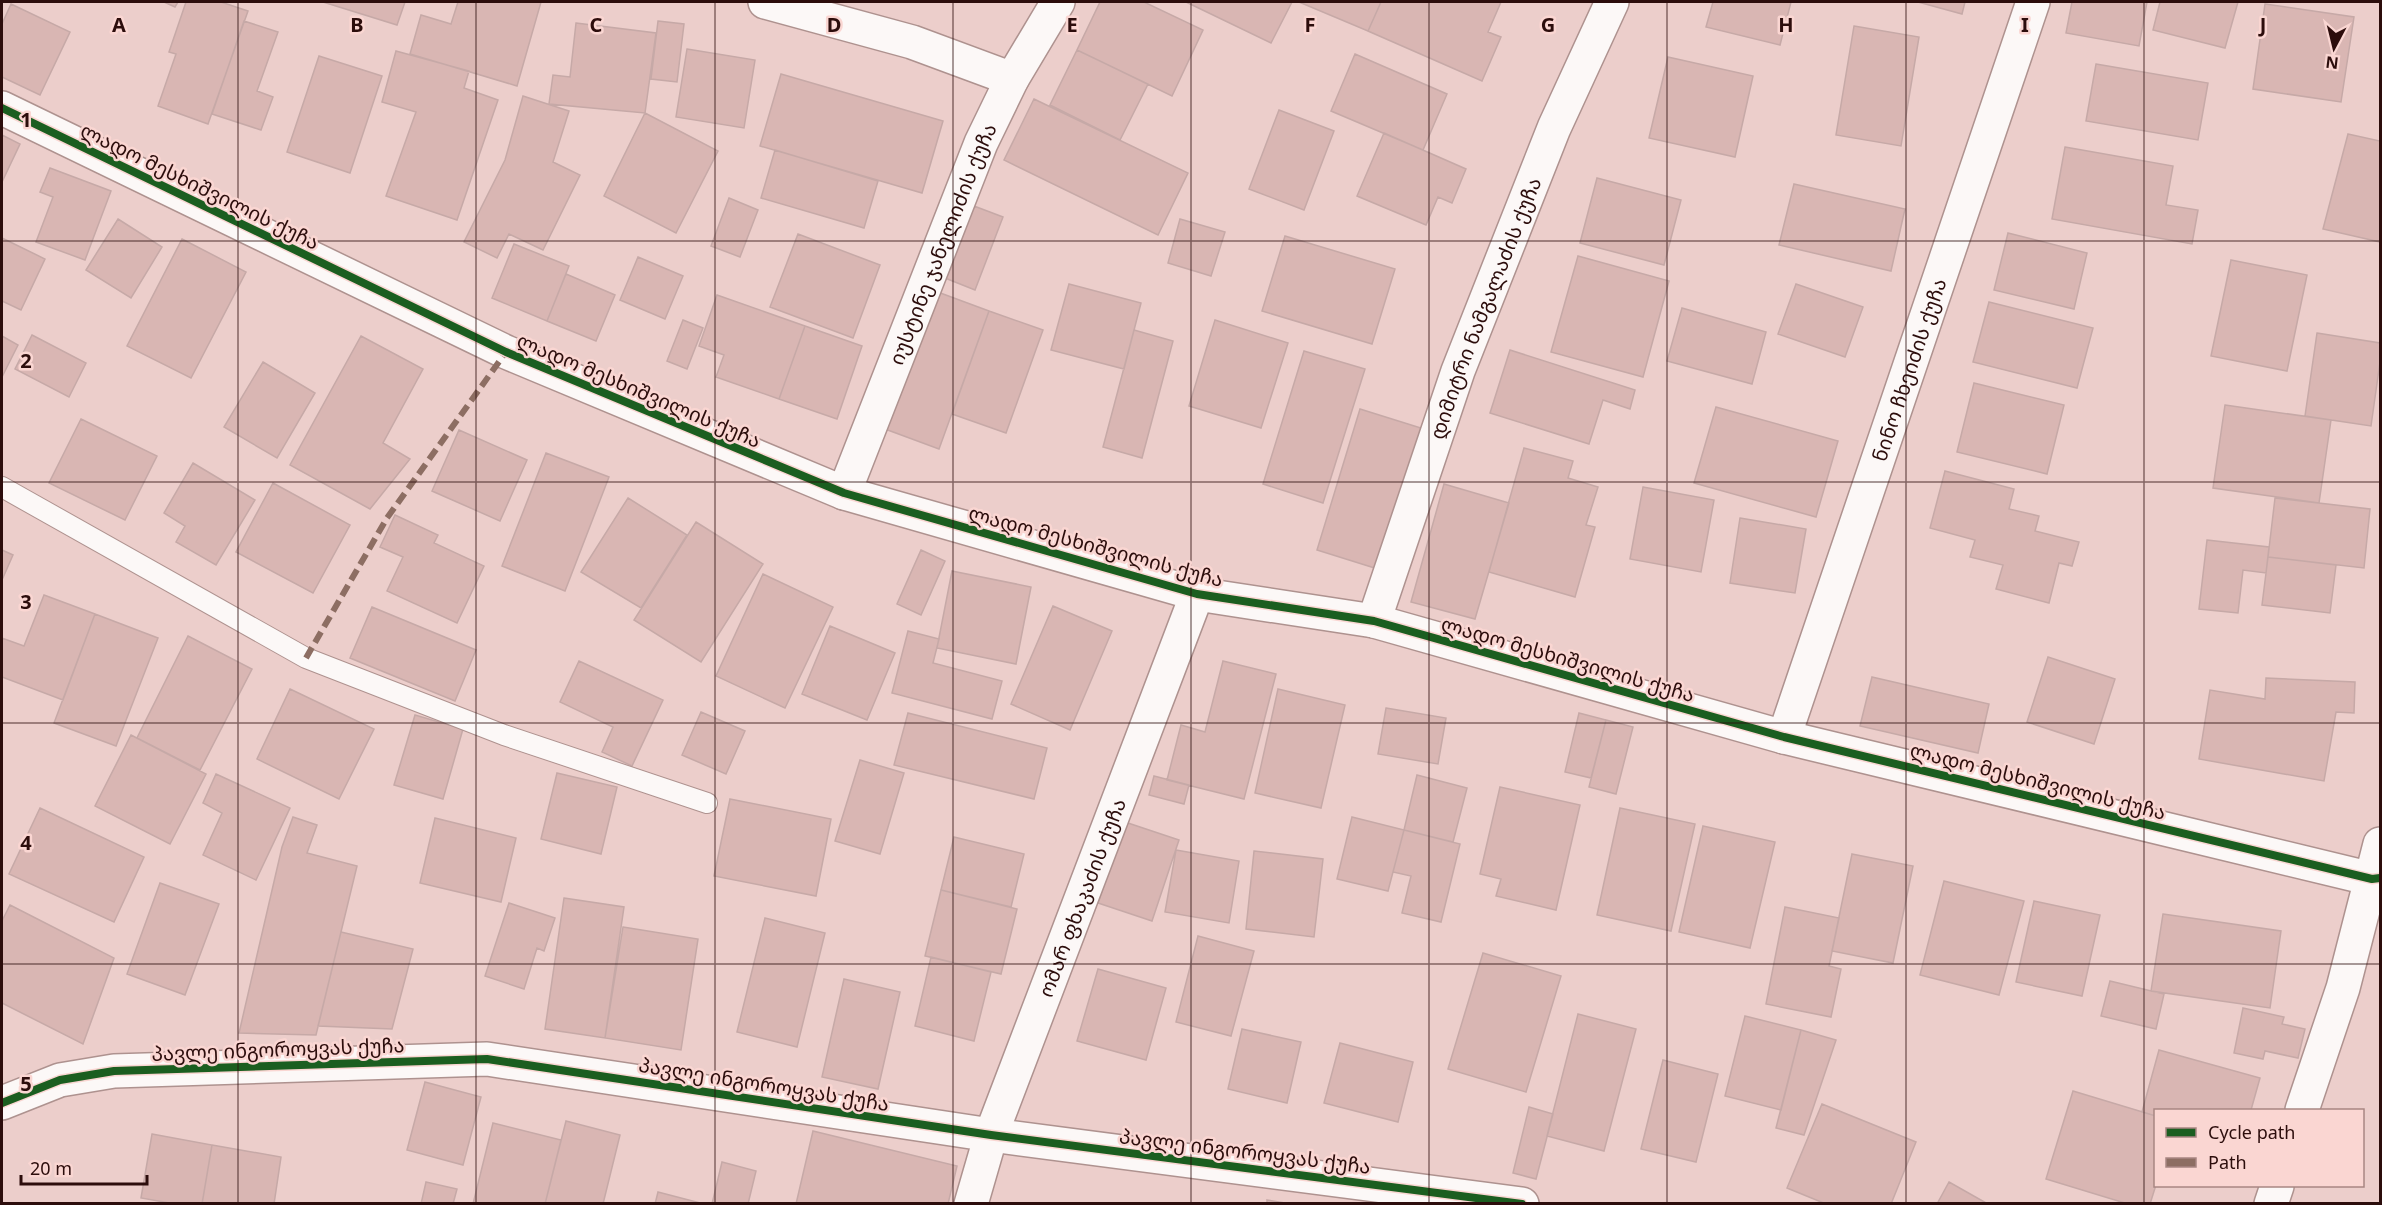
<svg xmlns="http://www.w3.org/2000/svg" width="2382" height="1205" font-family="'Noto Sans','Noto Sans Georgian',sans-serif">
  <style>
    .building { fill: #d9b6b3; stroke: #c6a9a7; stroke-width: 1.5 }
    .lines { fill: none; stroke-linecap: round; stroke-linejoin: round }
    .service-casing { stroke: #ae928f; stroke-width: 22 }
    .minor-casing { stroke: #ae928f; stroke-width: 36 }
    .tertiary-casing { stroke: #ae928f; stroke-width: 36 }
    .service { stroke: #fcf8f7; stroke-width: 20 }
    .minor { stroke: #fcf8f7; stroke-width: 33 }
    .tertiary { stroke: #fcf8f7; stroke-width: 33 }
    .quiet { stroke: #8d6e63; stroke-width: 6; stroke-dasharray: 12 6; stroke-linecap: butt }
    .cycleway-casing { stroke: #fad6d2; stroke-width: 11 }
    .cycleway { stroke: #1b5e20; stroke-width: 8 }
    .grid { fill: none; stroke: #2c0d0c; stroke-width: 1.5; stroke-opacity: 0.55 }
    .labels { text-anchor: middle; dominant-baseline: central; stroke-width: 5; stroke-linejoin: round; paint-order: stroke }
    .street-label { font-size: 20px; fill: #2c0d0c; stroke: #fad6d2 }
    .grid-label { font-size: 20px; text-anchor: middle; font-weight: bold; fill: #2c0d0c; stroke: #fad6d2; stroke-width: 5; stroke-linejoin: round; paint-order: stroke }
  </style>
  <rect width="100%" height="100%" fill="#eccecb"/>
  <path class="building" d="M 164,2 L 178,2 L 175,7 Z
    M 186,2 L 221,2 L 248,11 L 208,124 L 158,106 L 176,54 L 169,52 Z
    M 323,2 L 405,2 L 397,25 Z
    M 458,2 L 541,2 L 517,86 L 410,54 L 421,15 L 451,24 Z
    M 1100,2 L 1144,2 L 1203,30 L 1172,96 L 1077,50 Z
    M 1186,2 L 1292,2 L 1271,43 Z
    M 1299,2 L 1381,2 L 1368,31 Z
    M 1381,2 L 1501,2 L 1488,32 L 1501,37 L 1482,81 L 1368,31 Z
    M 1713,2 L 1791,2 L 1780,45 L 1706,27 Z
    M 1918,2 L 1965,2 L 1962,14 Z
    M 2072,2 L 2147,2 L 2139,46 L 2066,33 Z
    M 2160,2 L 2238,2 L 2225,48 L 2153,30 Z
    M 11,4 L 70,32 L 40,95 L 2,77 L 2,24 Z
    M 2265,4 L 2354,17 L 2341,102 L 2253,89 Z
    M 244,21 L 278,32 L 257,91 L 273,97 L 261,130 L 212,114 Z
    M 658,21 L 684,24 L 677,82 L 651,79 Z
    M 576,23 L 656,33 L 645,113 L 549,104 L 553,75 L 570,77 Z
    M 1854,26 L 1919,37 L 1901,146 L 1836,135 Z
    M 687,49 L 755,60 L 744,128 L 676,117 Z
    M 1077,50 L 1148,84 L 1120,140 L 1050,105 Z
    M 396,51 L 469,71 L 464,88 L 498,100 L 457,220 L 386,196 L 416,112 L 382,102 Z
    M 1355,54 L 1447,94 L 1423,150 L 1331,111 Z
    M 319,56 L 382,76 L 350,173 L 287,152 Z
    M 1668,57 L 1753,76 L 1735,157 L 1649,138 Z
    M 2096,64 L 2208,83 L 2198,140 L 2086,121 Z
    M 781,74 L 943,121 L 922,193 L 760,146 Z
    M 523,96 L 569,111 L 553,162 L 580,175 L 543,250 L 509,234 L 497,258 L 464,242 L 505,160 Z
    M 1034,99 L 1188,173 L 1158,235 L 1004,160 Z
    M 1279,110 L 1334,131 L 1304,210 L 1249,189 Z
    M 645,113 L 718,151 L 676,233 L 604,196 Z
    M 1384,133 L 1466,169 L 1452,203 L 1438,197 L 1426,225 L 1357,196 Z
    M 2348,134 L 2380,141 L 2380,242 L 2323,229 Z
    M 2,135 L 20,144 L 2,182 Z
    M 2065,147 L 2173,166 L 2166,205 L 2198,210 L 2192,244 L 2052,219 Z
    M 775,150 L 878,181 L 864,228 L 761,198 Z
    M 50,168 L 111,191 L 85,260 L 36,242 L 53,197 L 40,192 Z
    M 1597,178 L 1681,200 L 1664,265 L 1580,243 Z
    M 1794,184 L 1905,209 L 1891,271 L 1779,245 Z
    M 729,198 L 758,210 L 740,257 L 711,246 Z
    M 974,206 L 1003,217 L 975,290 L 945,278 Z
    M 118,219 L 162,247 L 131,298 L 86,270 Z
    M 1180,219 L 1225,232 L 1211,276 L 1168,263 Z
    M 2008,233 L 2087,253 L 2074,309 L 1994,290 Z
    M 798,234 L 880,265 L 853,338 L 770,307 Z
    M 1285,236 L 1395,269 L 1372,344 L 1262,311 Z
    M 2,238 L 45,259 L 21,310 L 2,301 Z
    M 182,239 L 246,272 L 191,378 L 127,346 Z
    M 514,244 L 569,266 L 547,321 L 492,298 Z
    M 1578,256 L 1669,281 L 1643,377 L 1551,352 Z
    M 638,257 L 683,276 L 665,319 L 620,300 Z
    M 2231,260 L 2307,275 L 2287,371 L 2211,356 Z
    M 566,274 L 615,295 L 596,341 L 547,321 Z
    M 1069,284 L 1141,303 L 1124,369 L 1051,350 Z
    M 1796,284 L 1863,307 L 1845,357 L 1778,334 Z
    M 935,291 L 989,311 L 939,449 L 885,429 Z
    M 717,295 L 805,326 L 779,399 L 716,377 L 724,355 L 699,346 Z
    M 1989,302 L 2093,328 L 2077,388 L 1973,362 Z
    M 1682,308 L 1766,332 L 1752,384 L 1667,361 Z
    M 989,311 L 1043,330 L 1006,433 L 952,414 Z
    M 683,320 L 703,328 L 687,369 L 667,361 Z
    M 1215,320 L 1288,343 L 1261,428 L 1189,406 Z
    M 805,326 L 862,346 L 837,419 L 779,399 Z
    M 1134,330 L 1173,341 L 1142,458 L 1103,447 Z
    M 2317,333 L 2380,343 L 2380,362 L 2371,426 L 2305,416 Z
    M 32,335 L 86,363 L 69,397 L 15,369 Z
    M 2,336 L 18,345 L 2,377 Z
    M 361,336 L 423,369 L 383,443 L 410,459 L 370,509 L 290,465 Z
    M 1510,350 L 1635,390 L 1630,409 L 1603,400 L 1589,444 L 1490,413 Z
    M 1304,351 L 1365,369 L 1323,503 L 1263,484 Z
    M 263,362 L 315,393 L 277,458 L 224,427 Z
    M 1974,383 L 2064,405 L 2047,474 L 1957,452 Z
    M 2225,405 L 2331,420 L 2319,503 L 2213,488 Z
    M 1716,407 L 1838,441 L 1816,517 L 1694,483 Z
    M 1360,409 L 1424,429 L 1381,570 L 1317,550 Z
    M 81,419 L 157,456 L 125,520 L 49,483 Z
    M 459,430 L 527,460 L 500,521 L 432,491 Z
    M 1524,448 L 1573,461 L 1568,478 L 1598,487 L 1586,525 L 1595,527 L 1575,597 L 1489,572 Z
    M 546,453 L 609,477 L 565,591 L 502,566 Z
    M 193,463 L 255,500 L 216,565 L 176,542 L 185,526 L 164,513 Z
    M 1945,471 L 2014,489 L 2009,509 L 2039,516 L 2035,531 L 2079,542 L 2072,566 L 2059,563 L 2049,603 L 1996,589 L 2003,565 L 1970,557 L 1975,540 L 1930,528 Z
    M 273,483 L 350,525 L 313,593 L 236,552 Z
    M 1444,484 L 1509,503 L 1475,619 L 1411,602 Z
    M 1643,487 L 1714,500 L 1701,572 L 1630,559 Z
    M 628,498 L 687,535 L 641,608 L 581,572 Z
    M 2275,498 L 2370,509 L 2364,568 L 2268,557 Z
    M 395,515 L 438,535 L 434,543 L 484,566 L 457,623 L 387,591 L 403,557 L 380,547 Z
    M 1740,518 L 1806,529 L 1795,593 L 1730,583 Z
    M 696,522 L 763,564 L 701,662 L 634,620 Z
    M 2207,540 L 2269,547 L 2266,573 L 2243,570 L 2238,613 L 2199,609 Z
    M 2,550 L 13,555 L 2,580 Z
    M 921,550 L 945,561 L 921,615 L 897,604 Z
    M 2268,557 L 2336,565 L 2330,613 L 2262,605 Z
    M 952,571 L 1031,587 L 1016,664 L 937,648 Z
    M 763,574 L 833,607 L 785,708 L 716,676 Z
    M 44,595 L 95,614 L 63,700 L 2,677 L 2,638 L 24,646 Z
    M 1053,606 L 1112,631 L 1070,730 L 1011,704 Z
    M 372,607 L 476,650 L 455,701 L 350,658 Z
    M 95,614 L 158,638 L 116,746 L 54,723 Z
    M 830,626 L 895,653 L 867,720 L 802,694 Z
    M 908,631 L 939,639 L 933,663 L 1002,681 L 992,719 L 892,693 Z
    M 188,636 L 252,669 L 200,770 L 137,738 Z
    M 2048,657 L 2115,679 L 2094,744 L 2027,722 Z
    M 579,661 L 663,700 L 632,766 L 602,752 L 613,727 L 560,702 Z
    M 1223,661 L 1276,674 L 1244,799 L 1167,780 L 1181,725 L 1205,732 Z
    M 1872,677 L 1989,704 L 1978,753 L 1860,726 Z
    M 2266,678 L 2355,682 L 2354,713 L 2336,712 L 2324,781 L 2199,759 L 2210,690 L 2265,699 Z
    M 290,689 L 374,729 L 339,799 L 257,759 Z
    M 1278,689 L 1345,705 L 1321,808 L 1255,793 Z
    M 1386,708 L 1446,718 L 1438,764 L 1378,754 Z
    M 701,712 L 745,731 L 726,774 L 682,755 Z
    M 908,713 L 1047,748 L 1034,799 L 894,765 Z
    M 1579,713 L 1606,720 L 1591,778 L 1565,772 Z
    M 415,715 L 463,729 L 443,799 L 394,785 Z
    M 1606,720 L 1633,727 L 1616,794 L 1589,787 Z
    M 131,735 L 206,774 L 170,844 L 95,806 Z
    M 860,760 L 904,773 L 880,854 L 835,841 Z
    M 557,773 L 617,787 L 601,854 L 541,839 Z
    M 216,774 L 290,808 L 256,880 L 203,855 L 222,813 L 203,803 Z
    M 1417,775 L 1467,788 L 1453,842 L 1404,830 Z
    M 1154,776 L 1189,785 L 1184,804 L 1149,795 Z
    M 1500,787 L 1580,805 L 1556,910 L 1496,896 L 1501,879 L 1480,874 Z
    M 730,799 L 831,819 L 816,896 L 714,876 Z
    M 40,808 L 144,857 L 114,922 L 9,874 Z
    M 1620,808 L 1695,824 L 1671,931 L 1597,915 Z
    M 293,817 L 317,825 L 307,853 L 357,866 L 316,1035 L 239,1033 L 282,847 Z
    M 1352,817 L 1404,830 L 1388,891 L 1337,879 Z
    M 435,818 L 516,838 L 501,902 L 420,883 Z
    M 1125,822 L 1179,840 L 1152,921 L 1098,903 Z
    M 1703,826 L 1775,842 L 1750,948 L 1679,932 Z
    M 1404,830 L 1460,844 L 1441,922 L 1402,913 L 1411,876 L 1393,872 Z
    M 954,837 L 1024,854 L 1011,907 L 941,890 Z
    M 1176,850 L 1239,861 L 1229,923 L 1165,912 Z
    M 1254,851 L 1323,859 L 1314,937 L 1246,929 Z
    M 1852,854 L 1913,866 L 1893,963 L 1832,951 Z
    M 1944,881 L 2024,901 L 1999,995 L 1920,975 Z
    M 160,883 L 219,904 L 185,995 L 127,974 Z
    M 941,890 L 1017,909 L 1001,974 L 925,956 Z
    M 564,898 L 624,907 L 605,1038 L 545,1029 Z
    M 2034,901 L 2100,915 L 2082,996 L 2016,982 Z
    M 509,903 L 555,918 L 544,951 L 537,948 L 524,989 L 485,976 Z
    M 10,905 L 114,958 L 83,1044 L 2,1003 L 2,921 Z
    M 1785,907 L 1839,918 L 1829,966 L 1841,969 L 1831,1017 L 1766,1004 Z
    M 2163,914 L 2281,931 L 2270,1008 L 2151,991 Z
    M 765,918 L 825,933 L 797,1047 L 737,1032 Z
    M 623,927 L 698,939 L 681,1050 L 605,1038 Z
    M 341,932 L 413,949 L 392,1029 L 318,1026 Z
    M 1198,936 L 1254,951 L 1231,1036 L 1176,1022 Z
    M 1483,953 L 1561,976 L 1526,1092 L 1448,1069 Z
    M 931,957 L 991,972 L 974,1041 L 915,1026 Z
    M 1098,969 L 1166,988 L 1146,1060 L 1077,1041 Z
    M 844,979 L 900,992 L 878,1089 L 822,1077 Z
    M 2110,981 L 2164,994 L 2156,1029 L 2101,1016 Z
    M 2243,1008 L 2284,1017 L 2282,1024 L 2305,1029 L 2298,1058 L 2265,1051 L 2263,1059 L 2234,1053 Z
    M 1578,1014 L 1636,1029 L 1604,1151 L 1547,1136 Z
    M 1745,1016 L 1801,1030 L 1781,1110 L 1725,1096 Z
    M 1242,1029 L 1301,1042 L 1287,1103 L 1228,1089 Z
    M 1801,1030 L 1836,1040 L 1804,1135 L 1776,1128 Z
    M 1340,1043 L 1413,1062 L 1398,1122 L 1324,1103 Z
    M 2159,1050 L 2260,1078 L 2251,1110 L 2156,1110 L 2156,1116 L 2142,1112 Z
    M 1663,1060 L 1718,1074 L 1696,1162 L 1641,1149 Z
    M 425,1082 L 481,1097 L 463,1165 L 407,1150 Z
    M 2073,1091 L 2156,1116 L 2156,1185 L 2150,1204 L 2128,1204 L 2046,1179 Z
    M 1822,1104 L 1916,1142 L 1891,1204 L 1826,1204 L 1787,1188 Z
    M 1529,1107 L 1553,1114 L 1536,1179 L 1513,1173 Z
    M 566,1121 L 620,1135 L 603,1204 L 545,1204 Z
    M 493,1123 L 561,1140 L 545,1204 L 473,1204 Z
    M 813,1131 L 957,1166 L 948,1204 L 796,1204 Z
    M 152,1134 L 212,1145 L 202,1204 L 175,1204 L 141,1198 Z
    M 212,1145 L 281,1157 L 274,1204 L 202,1204 Z
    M 722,1162 L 756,1171 L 748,1204 L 712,1204 Z
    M 426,1182 L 457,1189 L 453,1204 L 421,1204 Z
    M 1949,1182 L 1988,1204 L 1937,1204 Z
    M 658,1192 L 704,1204 L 655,1204 Z
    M 1267,1200 L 1291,1204 L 1267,1204 Z"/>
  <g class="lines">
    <g class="service-casing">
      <path id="service" d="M 2,487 L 306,658 L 504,735 L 707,803"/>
    </g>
    <g class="minor-casing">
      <g id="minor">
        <path d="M 765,2 L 912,42 L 1012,79"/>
        <path id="s1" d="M 844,493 L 981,143 L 1012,79 L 1058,2"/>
        <path id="s2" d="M 1374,621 L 1458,371 L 1554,128 L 1612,2"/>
        <path id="s3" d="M 1784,737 L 2033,2"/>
        <path d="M 2,1103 L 60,1080 L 114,1071 L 487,1059 L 991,1135 L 1522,1204"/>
        <path d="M 2302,1110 L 2343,988 L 2380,844"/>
        <path id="s4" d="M 971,1204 L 991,1135 L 1197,594"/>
        <path d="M 2271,1204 L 2277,1186"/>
      </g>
    </g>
    <g class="tertiary-casing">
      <path id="tertiary" d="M 2,108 L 506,352 L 844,493 L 1197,594 L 1374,621 L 1784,737 L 2372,879 L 2380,878"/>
    </g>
    <use href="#service" class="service"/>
    <use href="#minor" class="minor"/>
    <use href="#tertiary" class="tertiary"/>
    <path class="quiet" d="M 306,658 L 387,518 L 506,352"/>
    <g class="cycleway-casing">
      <path id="cycleway" d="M 2,108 L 506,352 L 844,493 L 1197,594 L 1374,621 L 1784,737 L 2372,879 L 2380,878
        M 2,1103 L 60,1080 L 114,1071 L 487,1059 L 991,1135 L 1522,1204"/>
    </g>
    <use href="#cycleway" class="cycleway"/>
  </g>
  <path class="grid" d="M 238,2 L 238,1204M 476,2 L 476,1204M 715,2 L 715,1204M 953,2 L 953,1204M 1191,2 L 1191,1204M 1429,2 L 1429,1204M 1667,2 L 1667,1204M 1906,2 L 1906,1204M 2144,2 L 2144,1204M 2,241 L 2380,241M 2,482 L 2380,482M 2,723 L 2380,723M 2,964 L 2380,964"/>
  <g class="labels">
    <g class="street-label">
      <text transform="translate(200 186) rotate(26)">ლადო მესხიშვილის ქუჩა</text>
      <text stroke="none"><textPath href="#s1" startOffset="268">იუსტინე ჯანელიძის ქუჩა</textPath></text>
      <text stroke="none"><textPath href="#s2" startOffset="332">დიმიტრი ნამგალაძის ქუჩა</textPath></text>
      <text stroke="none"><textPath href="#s3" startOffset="388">ნინო ჩხეიძის ქუჩა</textPath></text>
      <text transform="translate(639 390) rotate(23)">ლადო მესხიშვილის ქუჩა</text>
      <text transform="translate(1096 546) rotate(15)">ლადო მესხიშვილის ქუჩა</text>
      <text transform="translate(1568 659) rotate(16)">ლადო მესხიშვილის ქუჩა</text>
      <text transform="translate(2038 781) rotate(14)">ლადო მესხიშვილის ქუჩა</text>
      <text stroke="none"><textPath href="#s4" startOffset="326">ომარ ფხაკაძის ქუჩა</textPath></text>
      <text transform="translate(278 1049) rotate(-2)">პავლე ინგოროყვას ქუჩა</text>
      <text transform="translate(764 1084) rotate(9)">პავლე ინგოროყვას ქუჩა</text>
      <text transform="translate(1245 1151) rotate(7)">პავლე ინგოროყვას ქუჩა</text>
    </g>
  </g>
  <g class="grid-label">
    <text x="119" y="32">A</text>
    <text x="357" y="32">B</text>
    <text x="596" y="32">C</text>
    <text x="834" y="32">D</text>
    <text x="1072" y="32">E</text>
    <text x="1310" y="32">F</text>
    <text x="1548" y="32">G</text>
    <text x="1786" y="32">H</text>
    <text x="2025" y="32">I</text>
    <text x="2263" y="32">J</text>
    <text x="26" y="127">1</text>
    <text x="26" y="368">2</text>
    <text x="26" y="609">3</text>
    <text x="26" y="850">4</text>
    <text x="26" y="1091">5</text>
  </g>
  <rect width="2382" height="1205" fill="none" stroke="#2c0d0c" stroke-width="6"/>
  <rect x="2154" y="1109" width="210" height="78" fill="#fad6d2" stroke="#a88683" stroke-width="1.5"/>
  <rect x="2166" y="1128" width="30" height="9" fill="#1b5e20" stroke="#a88683" stroke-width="1.5"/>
  <text x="2208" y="1139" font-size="18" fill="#2c0d0c">Cycle path</text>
  <rect x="2166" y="1158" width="30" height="9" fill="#8d6e63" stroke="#a88683" stroke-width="1.5"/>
  <text x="2208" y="1169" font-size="18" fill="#2c0d0c">Path</text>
  <g transform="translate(2334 48) rotate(187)" stroke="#fad6d2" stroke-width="4.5" paint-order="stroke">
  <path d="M0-4.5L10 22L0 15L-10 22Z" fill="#2c0d0c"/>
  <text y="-9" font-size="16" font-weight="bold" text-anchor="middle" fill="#2c0d0c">N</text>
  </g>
  <path d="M21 1175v9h126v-9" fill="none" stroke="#2c0d0c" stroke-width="3"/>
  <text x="30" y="1175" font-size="18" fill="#2c0d0c" stroke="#fad6d2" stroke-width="4.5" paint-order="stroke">20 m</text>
</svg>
